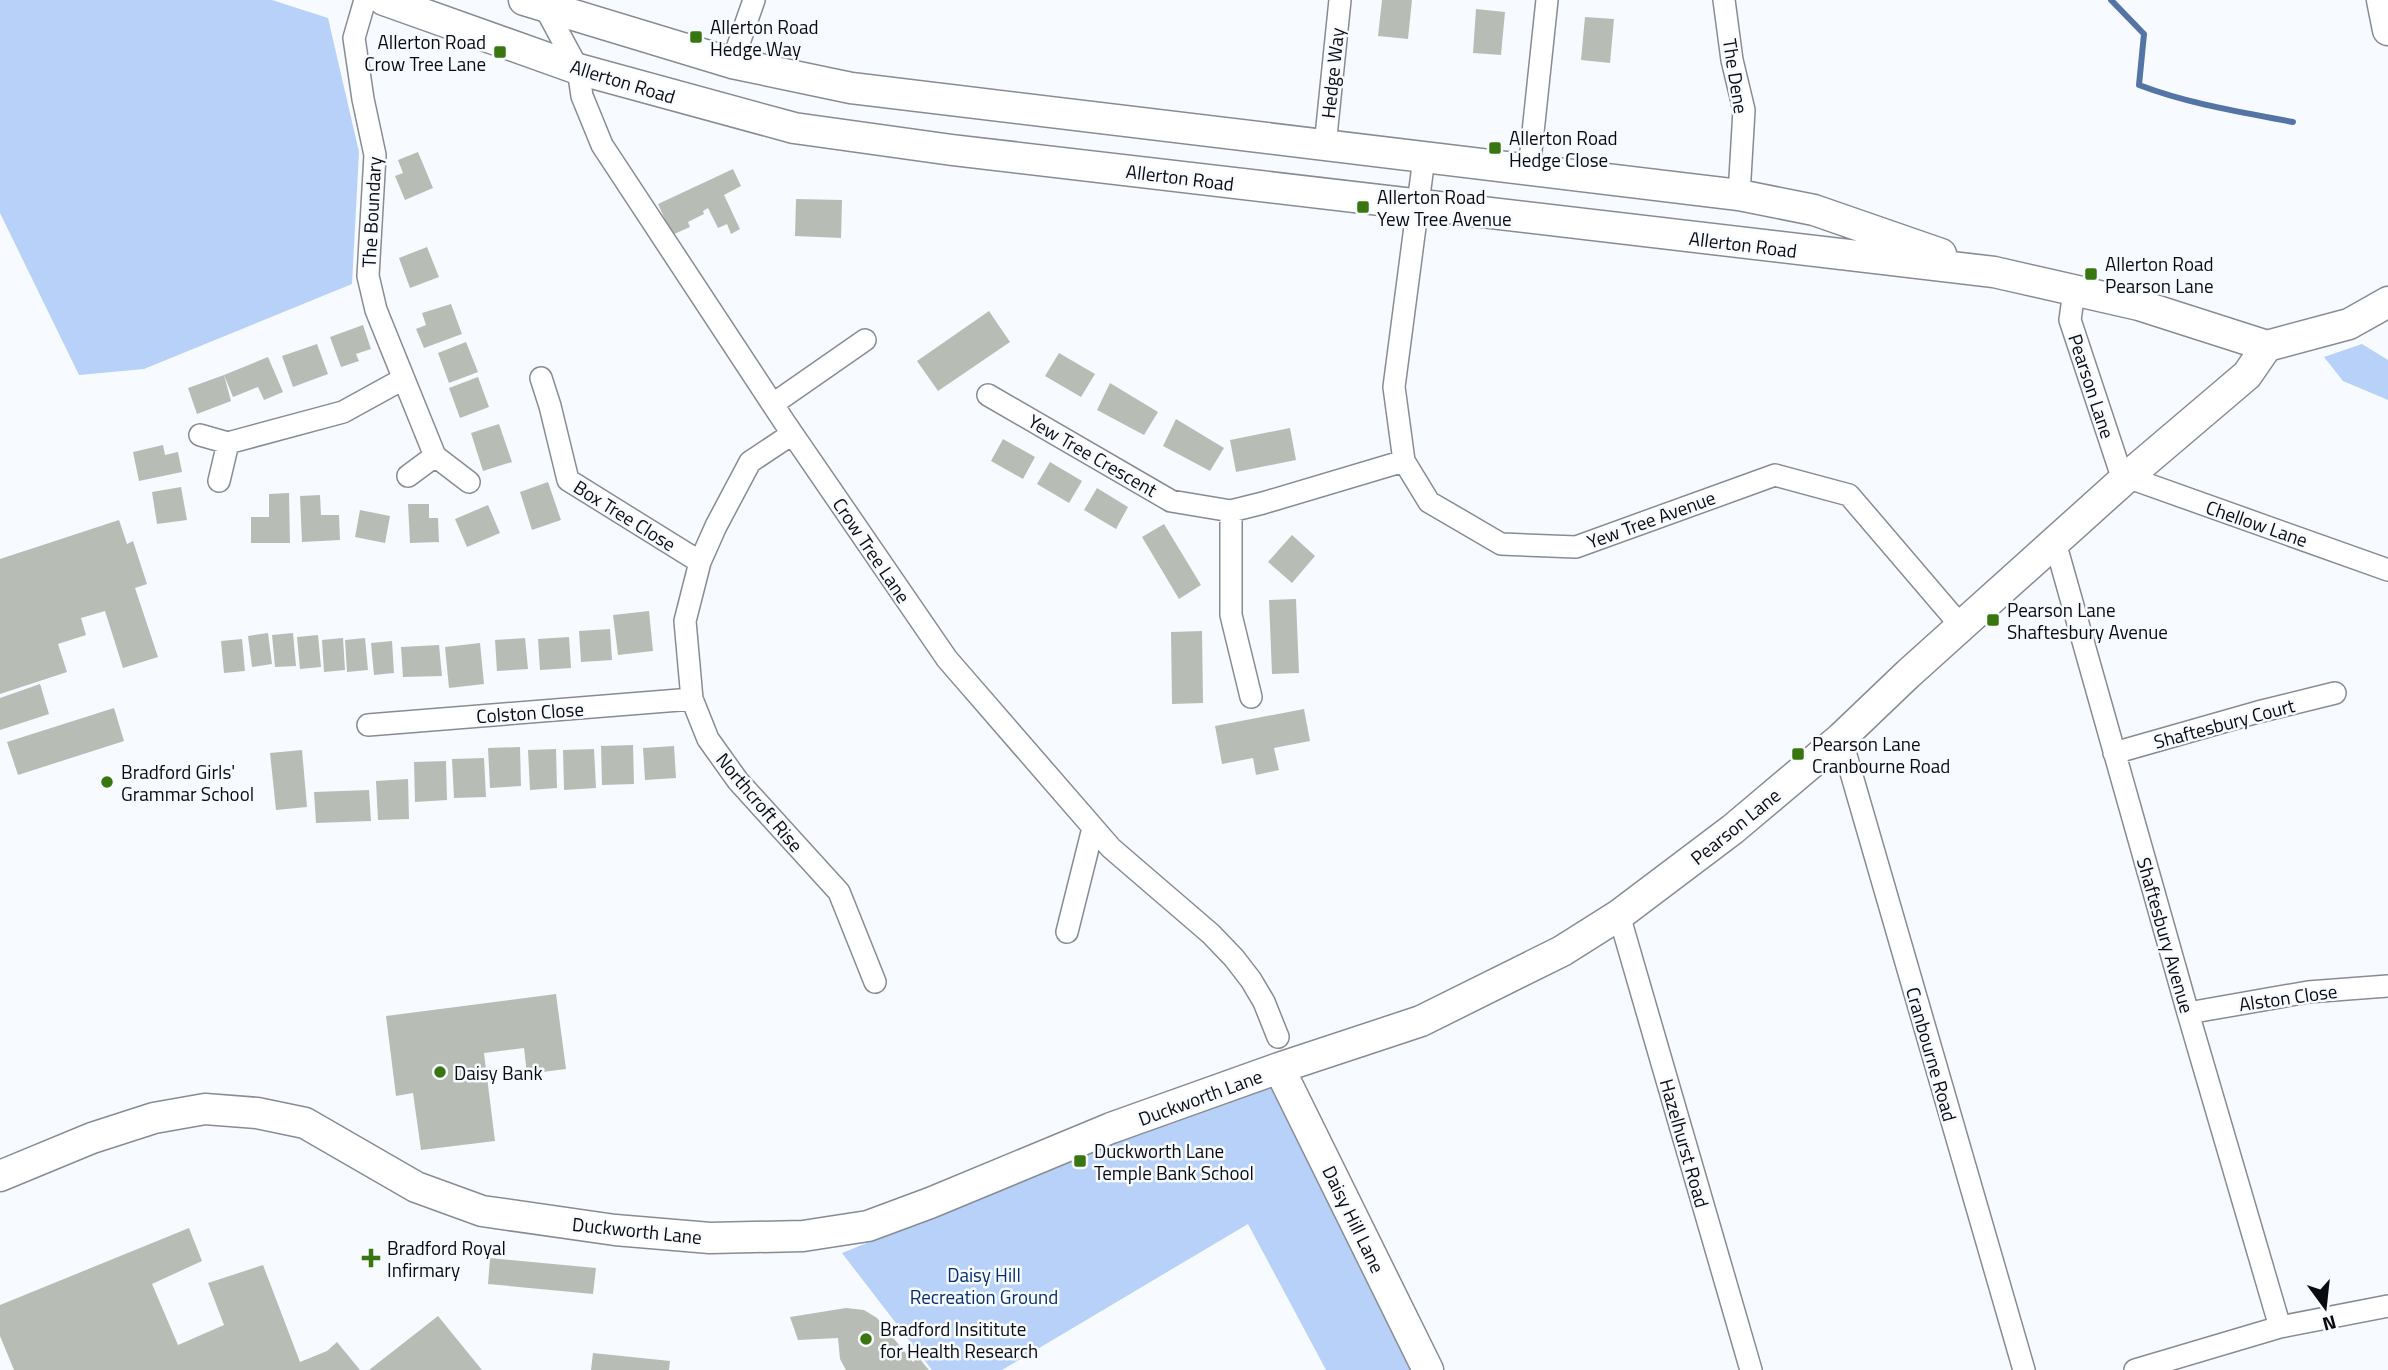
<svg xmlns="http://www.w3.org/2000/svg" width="2388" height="1370" font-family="'Titillium Web',sans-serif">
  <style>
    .green { fill: #b8d1f8 }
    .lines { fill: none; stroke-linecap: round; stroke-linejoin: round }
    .stream { stroke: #5574a6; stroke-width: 6 }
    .building { fill: #b7bdb5 }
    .street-casing { stroke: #878c93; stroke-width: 24 }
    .secondary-casing { stroke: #878c93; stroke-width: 33 }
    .street { stroke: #fff; stroke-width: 21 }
    .secondary { stroke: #fff; stroke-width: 30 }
    .poi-dot { fill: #397610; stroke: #f7faff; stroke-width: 2.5 }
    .labels { text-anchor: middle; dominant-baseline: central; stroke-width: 5; stroke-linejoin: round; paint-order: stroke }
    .poi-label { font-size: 19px; fill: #0a0b0e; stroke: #f7faff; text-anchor: start }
    .street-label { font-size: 19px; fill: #0a0b0e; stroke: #f7faff }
    .park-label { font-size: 19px; fill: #052f6c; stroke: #f7faff }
  </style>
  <rect width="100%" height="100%" fill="#f7faff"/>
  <path class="green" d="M 0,0 L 272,0 L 328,18 L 359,152 L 352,284 L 144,369 L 79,375 L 0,213 Z
    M 2362,344 L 2388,360 L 2388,400 L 2343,381 L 2324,357 Z
    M 1274,1079 L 1416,1370 L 1326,1370 L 1248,1224 L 1002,1370 L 932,1370 L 842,1253 Z"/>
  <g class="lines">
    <path class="stream" d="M 2111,0 L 2144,34 L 2139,85 C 2189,104 2240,112 2293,122"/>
  </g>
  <path class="building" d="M 1382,0 L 1412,0 L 1408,39 L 1378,36 Z
    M 1476,9 L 1505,12 L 1501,55 L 1473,53 Z
    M 1585,17 L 1614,19 L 1610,63 L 1581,60 Z
    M 418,152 L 433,188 L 405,200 L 395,176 L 403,173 L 398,160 Z
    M 733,169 L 741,186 L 724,195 L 740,229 L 731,234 L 727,224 L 718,228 L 708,208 L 703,211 L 704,214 L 688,222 L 690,227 L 672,235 L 658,204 Z
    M 796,199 L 842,200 L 841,238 L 795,236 Z
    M 427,247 L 439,277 L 410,288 L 399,258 Z
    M 451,304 L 462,334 L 424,348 L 416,329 L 426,325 L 422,313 Z
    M 989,311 L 1010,342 L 938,391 L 917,361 Z
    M 363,325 L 371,349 L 356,354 L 359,361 L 341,367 L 330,337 Z
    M 466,342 L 478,372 L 449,383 L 438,353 Z
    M 317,344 L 328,374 L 293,387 L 282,356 Z
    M 1059,353 L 1095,374 L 1081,397 L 1045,376 Z
    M 268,357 L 283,392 L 264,400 L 258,387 L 233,397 L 224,375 Z
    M 224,375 L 231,401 L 197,414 L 188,388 Z
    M 478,377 L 489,407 L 460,418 L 449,388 Z
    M 1110,383 L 1158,412 L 1144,435 L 1097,410 Z
    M 1176,419 L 1224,448 L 1210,471 L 1163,446 Z
    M 499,424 L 512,462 L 483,471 L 471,433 Z
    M 1290,428 L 1296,460 L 1236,472 L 1230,440 Z
    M 1003,439 L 1035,457 L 1023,479 L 991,461 Z
    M 163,445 L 165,455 L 178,452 L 182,472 L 139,481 L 133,452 Z
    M 1050,462 L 1082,481 L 1069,503 L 1037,484 Z
    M 548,482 L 561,520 L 532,530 L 520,492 Z
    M 181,487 L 187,520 L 157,524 L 152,492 Z
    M 1097,488 L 1128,507 L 1116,529 L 1084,510 Z
    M 289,493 L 290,543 L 251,543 L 251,517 L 269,517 L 269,494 Z
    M 320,495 L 321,515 L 339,515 L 340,540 L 302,542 L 300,496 Z
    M 408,504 L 429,504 L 429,518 L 438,518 L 439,542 L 410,543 Z
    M 488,505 L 500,533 L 467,547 L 455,519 Z
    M 360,510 L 390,516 L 385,543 L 355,537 Z
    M 119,520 L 127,544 L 133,541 L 147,584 L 135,588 L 158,657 L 123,668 L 105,611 L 81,618 L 86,635 L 58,644 L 67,672 L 0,694 L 0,559 Z
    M 1164,524 L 1201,585 L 1179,599 L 1142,537 Z
    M 1292,535 L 1315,556 L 1292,583 L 1268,562 Z
    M 1296,599 L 1299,673 L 1272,674 L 1269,600 Z
    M 649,611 L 653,651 L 618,655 L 613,615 Z
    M 610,629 L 612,660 L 581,662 L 579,631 Z
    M 1202,631 L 1203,703 L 1172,704 L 1171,632 Z
    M 268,633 L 272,664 L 252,667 L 248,636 Z
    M 293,633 L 296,666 L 275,667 L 272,635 Z
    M 318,635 L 321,667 L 300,669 L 297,637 Z
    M 569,637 L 571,668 L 540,670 L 538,639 Z
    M 343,638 L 345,670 L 324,672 L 322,640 Z
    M 365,638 L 368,670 L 347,672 L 345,640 Z
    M 525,638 L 528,669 L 497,671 L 495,640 Z
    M 242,639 L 245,671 L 224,673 L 221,641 Z
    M 392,641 L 394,673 L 374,675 L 371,643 Z
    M 480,643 L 484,684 L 449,688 L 445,647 Z
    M 439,645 L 442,676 L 403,677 L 401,647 Z
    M 40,684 L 49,714 L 0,730 L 0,698 Z
    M 114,708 L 124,741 L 18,775 L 7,742 Z
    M 1304,709 L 1310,741 L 1274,748 L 1279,770 L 1256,775 L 1253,758 L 1222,764 L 1215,726 Z
    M 633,745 L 634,784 L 602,785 L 601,746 Z
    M 674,746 L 676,778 L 645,780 L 643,748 Z
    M 520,747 L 521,786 L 490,788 L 488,748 Z
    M 556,749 L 557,788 L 530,790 L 528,750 Z
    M 594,749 L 596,788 L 564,790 L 563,750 Z
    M 302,750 L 307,807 L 276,810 L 270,753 Z
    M 484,758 L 486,797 L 454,798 L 452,759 Z
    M 446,761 L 447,800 L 415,802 L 414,762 Z
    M 408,779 L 409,819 L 378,820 L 376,781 Z
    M 369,790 L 371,821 L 316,823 L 314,792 Z
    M 556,994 L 566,1069 L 527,1074 L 524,1048 L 484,1053 L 495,1141 L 421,1150 L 413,1093 L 396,1096 L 386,1016 Z
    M 189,1228 L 202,1261 L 152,1284 L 178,1345 L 224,1325 L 208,1283 L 263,1265 L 300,1362 L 327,1351 L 337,1342 L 360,1370 L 14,1370 L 0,1336 L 0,1305 Z
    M 490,1258 L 596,1268 L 593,1294 L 488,1284 Z
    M 846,1308 L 864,1310 L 877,1318 L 913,1362 L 918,1357 L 929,1370 L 846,1370 L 840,1359 L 838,1338 L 798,1340 L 790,1317 Z
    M 438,1316 L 482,1370 L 369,1370 Z
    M 593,1353 L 670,1361 L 669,1370 L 591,1370 Z"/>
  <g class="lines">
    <g class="street-casing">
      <path id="street" d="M 365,0 L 354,38 L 363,99 L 375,155 L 368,276 L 376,310 L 435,456 L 469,482
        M 541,0 L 578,69 L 582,96 L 602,145 L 785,423 L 947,659 L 1111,848 L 1211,934 L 1234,958 L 1251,980 L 1264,1002 L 1278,1037
        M 1724,0 L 1732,60 L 1744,110 L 1739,195
        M 732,63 L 754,0
        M 1325,146 L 1340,0
        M 1424,158 L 1394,387 L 1404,461 L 1429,502 L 1501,544 L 1576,547 L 1775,475 L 1849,495 L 1961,626
        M 1529,170 L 1547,0
        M 2074,291 L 2070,320 L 2123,480
        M 541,378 L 550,406 L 568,480 L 700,562
        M 988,395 L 1171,501 L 1231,511 L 1263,503 L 1404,461
        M 773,404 L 865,340
        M 792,434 L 750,462 L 716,526 L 700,562 L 685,621 L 692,699 L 708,739 L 738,781 L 839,892 L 875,982
        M 200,435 L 228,443
        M 408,476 L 435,456
        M 2127,477 L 2388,570
        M 219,481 L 228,443 L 343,412 L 403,379
        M 1231,511 L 1231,615 L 1251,697
        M 2055,542 L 2188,1013 L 2280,1327
        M 368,725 L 692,699
        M 1841,738 L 2024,1370
        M 2114,753 L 2258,712 L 2335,693
        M 1619,915 L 1751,1370
        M 1067,932 L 1093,828
        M 2188,1013 L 2308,992 L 2388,986
        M 2135,1370 L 2280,1327 L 2388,1306"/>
    </g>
    <g class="secondary-casing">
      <path id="secondary" d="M 384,0 L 578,69 L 794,128 L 952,150 L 1994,272 L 2139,305 L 2267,346 L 2349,324 L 2388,302
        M 524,0 L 732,63 L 851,88 L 1739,195 L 1814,210 L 1941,254
        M 2382,0 L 2388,30
        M 1279,1068 L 1428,1370
        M 0,1176 L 92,1138 L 154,1118 L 205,1109 L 257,1113 L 305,1123 L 416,1187 L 482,1211 L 615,1230 L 710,1238 L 803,1236 L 868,1226 L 930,1203 L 1111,1128 L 1279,1068 L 1421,1021 L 1562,951 L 1619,915 L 1733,829 L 1841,738 L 1908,674 L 2127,477 L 2247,375 L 2267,346"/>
    </g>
    <use href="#street" class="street"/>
    <use href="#secondary" class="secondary"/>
  </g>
  <g class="poi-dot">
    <rect x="689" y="30" width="14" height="14" rx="3.5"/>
    <rect x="493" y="45" width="14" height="14" rx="3.5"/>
    <rect x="1488" y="141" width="14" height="14" rx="3.5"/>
    <rect x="1356" y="200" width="14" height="14" rx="3.5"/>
    <rect x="2084" y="267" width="14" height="14" rx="3.5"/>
    <rect x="1986" y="613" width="14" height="14" rx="3.5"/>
    <rect x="1791" y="747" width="14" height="14" rx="3.5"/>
    <circle cx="107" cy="782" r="7"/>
    <circle cx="440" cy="1072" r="7"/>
    <rect x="1073" y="1154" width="14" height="14" rx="3.5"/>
    <path d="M367.5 1247.5h7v7h7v7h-7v7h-7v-7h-7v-7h7z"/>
    <circle cx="866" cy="1339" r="7"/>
  </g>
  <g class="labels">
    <g class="poi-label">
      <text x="710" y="26">Allerton Road<tspan x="710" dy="22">Hedge Way</tspan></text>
      <text x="486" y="41" text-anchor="end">Allerton Road<tspan x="486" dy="22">Crow Tree Lane</tspan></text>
      <text x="1509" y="137">Allerton Road<tspan x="1509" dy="22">Hedge Close</tspan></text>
      <text x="1377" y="196">Allerton Road<tspan x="1377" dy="22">Yew Tree Avenue</tspan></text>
      <text x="2105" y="263">Allerton Road<tspan x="2105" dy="22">Pearson Lane</tspan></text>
      <text x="2007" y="609">Pearson Lane<tspan x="2007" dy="22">Shaftesbury Avenue</tspan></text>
      <text x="1812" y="743">Pearson Lane<tspan x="1812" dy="22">Cranbourne Road</tspan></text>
      <text x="121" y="771">Bradford Girls'<tspan x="121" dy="22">Grammar School</tspan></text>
      <text x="454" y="1072">Daisy Bank</text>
      <text x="1094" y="1150">Duckworth Lane<tspan x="1094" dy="22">Temple Bank School</tspan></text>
      <text x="387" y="1247">Bradford Royal<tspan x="387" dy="22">Infirmary</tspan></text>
      <text x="880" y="1328">Bradford Insititute<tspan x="880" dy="22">for Health Research</tspan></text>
    </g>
    <g class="street-label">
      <text transform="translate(1332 73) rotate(-84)">Hedge Way</text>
      <text transform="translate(1736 76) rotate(81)">The Dene</text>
      <text transform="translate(623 81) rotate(17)">Allerton Road</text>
      <text transform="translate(1180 177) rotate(7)">Allerton Road</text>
      <text transform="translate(371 212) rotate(-87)">The Boundary</text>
      <text transform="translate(1743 244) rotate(7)">Allerton Road</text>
      <text transform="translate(2092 386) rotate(72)">Pearson Lane</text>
      <text transform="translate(1093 455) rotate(30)">Yew Tree Crescent</text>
      <text transform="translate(625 515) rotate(32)">Box Tree Close</text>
      <text transform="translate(1651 519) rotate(-20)">Yew Tree Avenue</text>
      <text transform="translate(2257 523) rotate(19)">Chellow Lane</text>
      <text transform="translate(872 550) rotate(56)">Crow Tree Lane</text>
      <text transform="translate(530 712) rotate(-4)">Colston Close</text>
      <text transform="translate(2224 723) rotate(-15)">Shaftesbury Court</text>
      <text transform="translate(760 802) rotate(50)">Northcroft Rise</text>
      <text transform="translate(1735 826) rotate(-39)">Pearson Lane</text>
      <text transform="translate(2166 935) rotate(74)">Shaftesbury Avenue</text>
      <text transform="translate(2288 997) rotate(-8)">Alston Close</text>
      <text transform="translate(1932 1054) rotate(74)">Cranbourne Road</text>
      <text transform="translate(1200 1097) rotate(-20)">Duckworth Lane</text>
      <text transform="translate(1685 1143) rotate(74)">Hazelhurst Road</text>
      <text transform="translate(1354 1219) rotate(64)">Daisy Hill Lane</text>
      <text transform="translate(637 1230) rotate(6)">Duckworth Lane</text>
    </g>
    <g class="park-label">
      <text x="984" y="1274">Daisy Hill<tspan x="984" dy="22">Recreation Ground</tspan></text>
    </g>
  </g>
  <g transform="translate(2325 1307) rotate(165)" stroke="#f7faff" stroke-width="5" paint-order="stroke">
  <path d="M0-5L12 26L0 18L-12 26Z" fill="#0a0b0e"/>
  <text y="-10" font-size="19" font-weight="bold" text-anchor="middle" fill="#0a0b0e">N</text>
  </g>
</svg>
